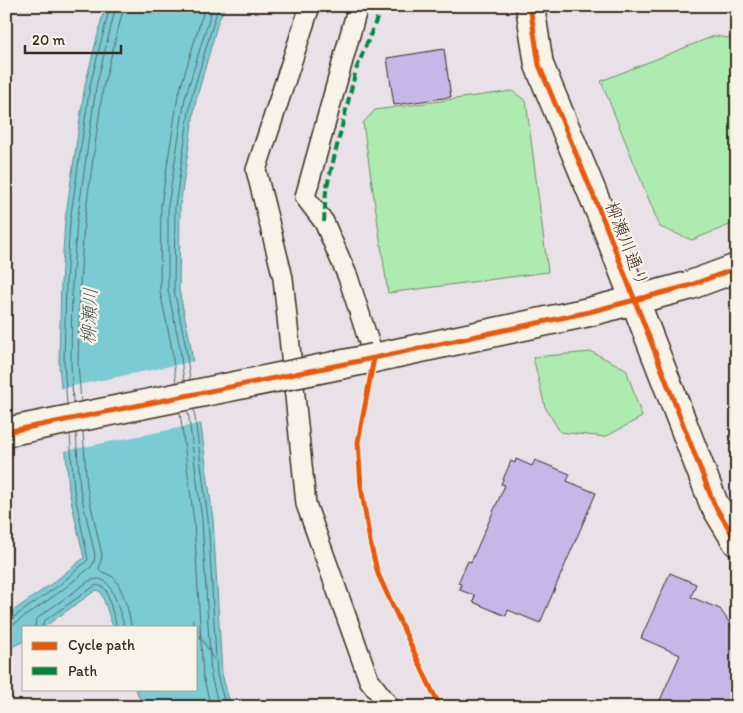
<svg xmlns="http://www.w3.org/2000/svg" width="743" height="713" font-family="Itim,'Klee One',sans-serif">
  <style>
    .green { fill: #aeebb1; stroke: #748a68 }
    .water { fill: #7acbd4; stroke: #618b8b }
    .pier { fill: #e8e1e8 }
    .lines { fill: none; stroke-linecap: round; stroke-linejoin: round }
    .shore { stroke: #546a67; stroke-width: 1 }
    .building { fill: #c6b7e8; stroke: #3b2a1e }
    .lane-casing { stroke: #3b2a1e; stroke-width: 22 }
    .secondary-casing { stroke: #3b2a1e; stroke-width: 31 }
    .lane { stroke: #f7f3e8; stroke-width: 19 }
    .secondary { stroke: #f7f3e8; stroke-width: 28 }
    .secondary-bridge-casing { stroke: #3b2a1e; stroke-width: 31; stroke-linecap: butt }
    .secondary-bridge { stroke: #f7f3e8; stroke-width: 28 }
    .quiet { stroke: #00873e; stroke-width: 4; stroke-dasharray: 8 4; stroke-linecap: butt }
    .cycleway-casing { stroke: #f7f3e8; stroke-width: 8 }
    .cycleway { stroke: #e8590c; stroke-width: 5 }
    .labels { text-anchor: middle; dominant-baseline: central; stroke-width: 4.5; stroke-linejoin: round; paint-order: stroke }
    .street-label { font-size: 18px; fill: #3b2a1e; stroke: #f7f3e8 }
    .water-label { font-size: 19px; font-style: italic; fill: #4b524c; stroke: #f7f3e8 }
  </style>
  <rect width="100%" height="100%" fill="#e8e1e8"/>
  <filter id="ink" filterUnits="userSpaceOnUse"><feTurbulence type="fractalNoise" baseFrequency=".02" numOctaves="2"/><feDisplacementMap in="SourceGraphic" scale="10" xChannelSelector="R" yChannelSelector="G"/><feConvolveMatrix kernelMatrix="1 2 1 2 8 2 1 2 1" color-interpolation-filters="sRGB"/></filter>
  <g filter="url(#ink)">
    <path class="green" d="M 714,36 L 737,39 L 737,222 L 692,240 L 660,227 L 601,81 Z
      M 512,91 L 526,101 L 548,272 L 388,293 L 363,123 L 375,110 Z
      M 592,352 L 626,369 L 642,417 L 605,437 L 560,432 L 545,407 L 533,357 Z"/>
    <path class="water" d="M 105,6 L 225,6 L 218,22 L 196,100 L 193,118 L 180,206 L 179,290 L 190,341 L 213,519 L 222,674 L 231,707 L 143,707 L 136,689 L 196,689 L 196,630 L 214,660 L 192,619 L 195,627 L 113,627 L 101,592 L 96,590 L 44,627 L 24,627 L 24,641 L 6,650 L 6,616 L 54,582 L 84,558 L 69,491 L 59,363 L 61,283 L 65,221 L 85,85 Z"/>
    <path class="pier" d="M 195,361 L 203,423 L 64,451 L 58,389 Z"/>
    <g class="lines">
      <path class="shore" d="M 190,380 L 185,342 L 174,290 L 175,206 L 191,99 L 214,21 L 219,6
        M 184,381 L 179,343 L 168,290 L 168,205 L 185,98 L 213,6
        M 176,382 L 171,344 L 160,291 L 161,205 L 178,96 L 205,6
        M 81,402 L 78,363 L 80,284 L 84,223 L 103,88 L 124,6
        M 73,403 L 71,363 L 72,284 L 77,222 L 96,87 L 116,6
        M 67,404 L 64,363 L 66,283 L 70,221 L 90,86 L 110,6
        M 194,410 L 208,519 L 217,675 L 226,707
        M 188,411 L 202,520 L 211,676 L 219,707
        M 180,412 L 194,521 L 203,676 L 211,707
        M 83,432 L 87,488 L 102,555 L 99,570 C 103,573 109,574 113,577 C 121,584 131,616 131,627
        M 6,620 L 11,619 L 58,586 L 88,560 L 74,490 L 70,435
        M 6,626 L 14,624 L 61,591 L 91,567 L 94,562 L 95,555 L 80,489 L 76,433
        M 35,627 L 36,620 L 40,616 L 89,581 C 108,573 113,592 118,607 C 120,613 123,620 124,627
        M 42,627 L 44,621 L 96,585 L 103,587 L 106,590 L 117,627"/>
    </g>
    <path class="building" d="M 444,49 L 451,97 L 394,105 L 387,58 Z
      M 516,459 L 532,466 L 535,460 L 570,474 L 567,481 L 596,493 L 540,623 L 508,610 L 506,616 L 473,602 L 475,596 L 460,590 L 461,584 L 458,583 L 468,561 L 471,562 L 505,485 L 501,484 L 511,461 L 515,463 Z
      M 670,573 L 696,584 L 691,597 L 720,609 L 731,625 L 737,642 L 737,707 L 657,707 L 680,655 L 641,638 Z"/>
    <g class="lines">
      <g class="lane-casing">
        <path id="lane" d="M 310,6 L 256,170 L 283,278 L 306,504 L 369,680 L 390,707
          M 358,6 L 305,197 L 324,222 L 348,277 L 374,358"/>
      </g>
      <g class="secondary-casing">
        <path id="secondary" d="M 530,6 L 539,65 L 604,221 L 714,504 L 737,542
          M 374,358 L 589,312 L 688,286 L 737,268"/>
      </g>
      <use href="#lane" class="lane"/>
      <use href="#secondary" class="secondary"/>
      <g class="secondary-bridge-casing">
        <path id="secondary-bridge" d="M 6,432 L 374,358"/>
      </g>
      <use href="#secondary-bridge" class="secondary-bridge"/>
      <path class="quiet" d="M 324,222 L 326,190 L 356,70 L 382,6"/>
      <g class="cycleway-casing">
        <path id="cycleway" d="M 530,6 L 539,65 L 604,221 L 714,504 L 737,542
          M 374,358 L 358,442 L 361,486 L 370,542 L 378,574 L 433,693 L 441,707
          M 6,432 L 374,358 L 589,312 L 688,286 L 737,268"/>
      </g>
      <use href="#cycleway" class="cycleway"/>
    </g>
  </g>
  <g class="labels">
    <g class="street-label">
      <text transform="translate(627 244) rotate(69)">柳瀬川通り</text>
    </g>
    <g class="water-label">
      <text transform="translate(89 316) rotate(-87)">柳瀬川</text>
    </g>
  </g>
  <rect width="743" height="713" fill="none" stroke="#f7f3e8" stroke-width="25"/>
  <rect x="12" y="12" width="718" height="688" fill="none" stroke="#3b2a1e" stroke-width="2" filter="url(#ink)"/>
  <rect x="22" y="626" width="175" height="65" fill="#f7f3e8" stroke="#aca397"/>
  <rect x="32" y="642" width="25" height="8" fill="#e8590c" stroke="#aca397"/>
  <text x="68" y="650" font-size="15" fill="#3b2a1e">Cycle path</text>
  <rect x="32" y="667" width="25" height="8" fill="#00873e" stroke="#aca397"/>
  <text x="68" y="676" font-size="15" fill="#3b2a1e">Path</text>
  <path d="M25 45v8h96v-8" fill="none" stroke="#3b2a1e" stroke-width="2.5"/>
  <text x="32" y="45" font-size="15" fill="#3b2a1e" stroke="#f7f3e8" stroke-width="4" paint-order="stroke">20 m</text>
</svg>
